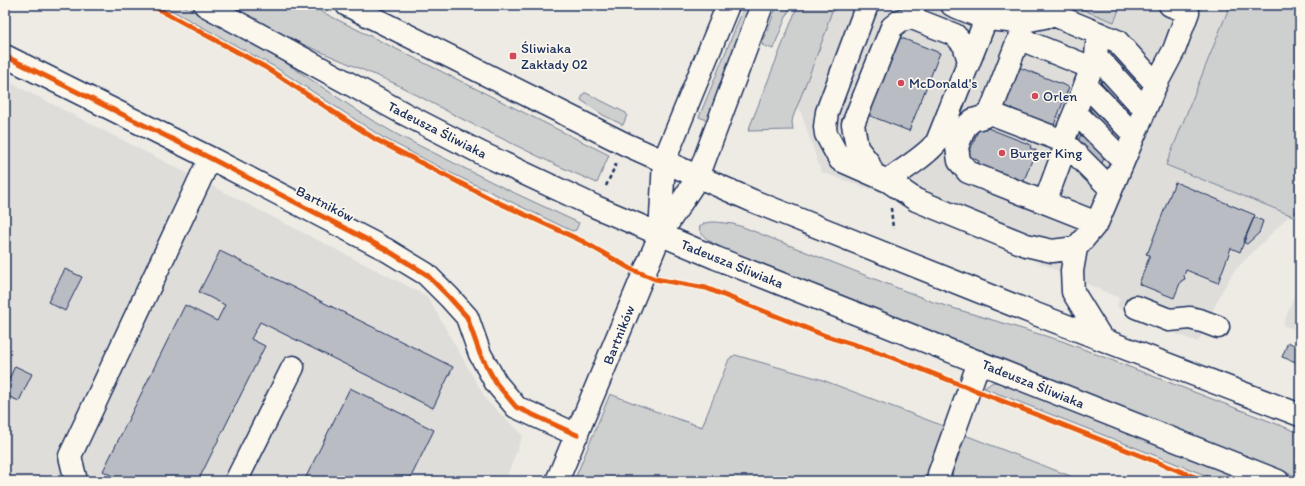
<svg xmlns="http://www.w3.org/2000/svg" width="1305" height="486" font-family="Itim,sans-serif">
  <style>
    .built { fill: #deddda }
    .green { fill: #cecfcf; stroke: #747f96 }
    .building { fill: #b9bcc3; stroke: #1b2f5e }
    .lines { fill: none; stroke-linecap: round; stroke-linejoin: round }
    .minor-casing { stroke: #1b2f5e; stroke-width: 25 }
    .major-casing { stroke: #1b2f5e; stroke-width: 25 }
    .path { stroke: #1b2f5e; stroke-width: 2.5; stroke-dasharray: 4 3; stroke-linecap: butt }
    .minor { stroke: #fbf7ec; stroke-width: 22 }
    .major { stroke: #fbf7ec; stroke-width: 22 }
    .cycleway-casing { stroke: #fbf7ec; stroke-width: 8 }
    .cycleway { stroke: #e8590c; stroke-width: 5 }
    .poi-dot { fill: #d1495b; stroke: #fbf7ec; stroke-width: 1.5 }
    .labels { text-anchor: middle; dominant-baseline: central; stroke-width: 3.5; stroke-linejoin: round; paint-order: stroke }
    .poi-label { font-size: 14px; fill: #1b2f5e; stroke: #fbf7ec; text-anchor: start }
    .street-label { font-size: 14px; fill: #1b2f5e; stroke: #fbf7ec }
  </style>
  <rect width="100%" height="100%" fill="#eeebe4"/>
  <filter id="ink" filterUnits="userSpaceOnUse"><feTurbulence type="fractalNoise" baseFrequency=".025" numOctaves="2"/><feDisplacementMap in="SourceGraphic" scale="8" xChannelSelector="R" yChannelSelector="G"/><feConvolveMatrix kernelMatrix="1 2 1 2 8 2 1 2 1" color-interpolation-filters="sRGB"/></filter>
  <g filter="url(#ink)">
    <path class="built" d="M 831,5 L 1230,5 L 1166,165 L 1290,215 L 1234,271 L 1222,291 L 1198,342 L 1163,329 L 1117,307 L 1119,298 L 890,196 L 821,172 L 796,98 Z
      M 5,80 L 427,296 L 487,401 L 523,435 L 505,481 L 5,481 Z
      M 1300,280 L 1300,331 L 1283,325 Z"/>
    <path class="green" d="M 162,5 L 182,5 L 274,55 L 370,119 L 398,135 L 504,188 L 579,223 L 576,230 L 572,231 L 451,173 L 382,137 L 275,67 Z
      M 229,5 L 308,5 L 609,155 L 597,183 L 554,164 L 462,119 L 396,84 L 291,39 Z
      M 745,5 L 750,5 L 707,120 L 699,117 Z
      M 777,5 L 791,5 L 773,49 L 762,45 Z
      M 798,5 L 837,5 L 834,11 L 832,11 L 827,25 L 828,26 L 793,117 L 792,122 L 793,130 L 748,131 Z
      M 1071,5 L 1121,5 L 1114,22 Z
      M 1230,5 L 1300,5 L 1300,206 L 1293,216 L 1166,165 Z
      M 584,93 L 586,93 L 626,113 L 627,115 L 623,125 L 603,115 L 581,100 Z
      M 716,222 L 733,224 L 743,227 L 933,302 L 1062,341 L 1300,433 L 1300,478 L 726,250 C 720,248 689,231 703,224 C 706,222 712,222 716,222 Z
      M 735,355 L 820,379 L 946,427 L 926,481 L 574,481 L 610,394 L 663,414 L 702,427 L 729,359 Z
      M 993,382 L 1000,383 L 1248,481 L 1220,481 L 984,388 Z
      M 965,435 L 1083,481 L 952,481 L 953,468 Z"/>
    <path class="building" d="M 894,35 L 940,53 L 909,131 L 863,113 Z
      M 1113,52 L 1141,63 L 1102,163 L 1074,152 Z
      M 1016,66 L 1069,87 L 1054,125 L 1001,105 Z
      M 980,125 L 1031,145 L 1030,148 L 1036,150 L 1023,183 L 978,165 L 979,161 L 968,156 Z
      M 1175,182 L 1255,215 L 1240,252 L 1231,248 L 1218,283 L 1186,270 L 1184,276 L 1185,279 L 1181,281 L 1174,298 L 1139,284 L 1150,255 L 1146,254 L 1147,252 L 1148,252 Z
      M 1254,217 L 1263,221 L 1259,233 L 1247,244 L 1243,242 Z
      M 220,251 L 453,367 L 433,408 L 260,322 L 251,339 L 265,346 L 198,481 L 122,481 L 103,471 L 185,305 L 217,321 L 225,305 L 199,292 Z
      M 65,269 L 82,277 L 65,311 L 48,302 Z
      M 1288,342 L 1300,348 L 1300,352 L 1296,362 L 1282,357 Z
      M 15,366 L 32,374 L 19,401 L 5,395 L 5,388 Z
      M 350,388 L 434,430 L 409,481 L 304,481 Z"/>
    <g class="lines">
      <g class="minor-casing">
        <path id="minor" d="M 867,5 L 827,112 L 825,127 L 826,134 L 840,160 L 888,181 C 904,168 924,158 937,142 L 986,19
          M 952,5 L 986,19 L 1020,22 L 1054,15 L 1117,41 L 1156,84 L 1097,223 L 1076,248 L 1072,271 L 1073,292 L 1102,339
          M 1021,5 L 1020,22 L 1021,37 L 1017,43 L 990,113 L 983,117 L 973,120 L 965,127 L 957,147 L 959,161 L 968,172 L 1097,223
          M 1098,33 L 1096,56 L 1075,112 L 1063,141 L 1111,189
          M 1021,37 L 1030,43 L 1092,68
          M 5,56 L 210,158 L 385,249 L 426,274 L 449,297 L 467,317 L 480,354 L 496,383 L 516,407 L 577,435
          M 1096,56 L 1145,110
          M 1156,84 L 1174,50 L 1188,12 L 1170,5
          M 1086,85 L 1134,135
          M 1075,112 L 1123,160
          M 990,113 L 1063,141
          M 873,174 L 868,162 L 857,148 L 853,124 L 892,27 L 901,20 L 912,18 L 955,35 L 964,45 L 969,61
          M 888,181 L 916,200 L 1026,245 L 1052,251 L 1076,248
          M 1045,202 L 1066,145
          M 660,234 L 664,161 L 728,5
          M 1136,307 L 1169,320 L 1190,318 L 1202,321 L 1218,327
          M 76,481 L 70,456 L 210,158
          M 236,481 L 293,367
          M 557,481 L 660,235 L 698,177 L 762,5
          M 938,481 L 939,474 L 979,362"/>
      </g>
      <g class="major-casing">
        <path id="major" d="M 205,5 L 403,113 L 481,153 L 596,207 L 716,258 L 1278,481
          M 347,5 L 625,144 L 753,201 L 1033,313 L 1300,415"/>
      </g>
      <path class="path" d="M 606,186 L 617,162
        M 891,208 L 893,229"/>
      <use href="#minor" class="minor"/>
      <use href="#major" class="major"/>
      <g class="cycleway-casing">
        <path id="cycleway" d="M 151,5 L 265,67 L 375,139 L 493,200 L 582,241 L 631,269 L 655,279 L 706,288 L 826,336 L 878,352 L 1205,481
          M 5,56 L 210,158 L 385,249 L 426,274 L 449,297 L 467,317 L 480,354 L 496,383 L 516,407 L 577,435"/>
      </g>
      <use href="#cycleway" class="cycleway"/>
    </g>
  </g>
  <g class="poi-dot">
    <rect x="509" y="52" width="8" height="8" rx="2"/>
    <circle cx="901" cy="83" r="4"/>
    <circle cx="1035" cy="96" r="4"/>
    <circle cx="1002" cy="153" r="4"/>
  </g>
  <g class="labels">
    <g class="poi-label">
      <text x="521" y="48">Śliwiaka<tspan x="521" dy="16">Zakłady 02</tspan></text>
      <text x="909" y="83">McDonald's</text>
      <text x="1043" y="96">Orlen</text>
      <text x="1010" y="153">Burger King</text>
    </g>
    <g class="street-label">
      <text transform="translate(437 130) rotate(27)">Tadeusza Śliwiaka</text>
      <text transform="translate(325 204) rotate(27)">Bartników</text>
      <text transform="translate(732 264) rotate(22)">Tadeusza Śliwiaka</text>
      <text transform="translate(619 335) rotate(-68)">Bartników</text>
      <text transform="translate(1033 384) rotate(22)">Tadeusza Śliwiaka</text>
    </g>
  </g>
  <rect width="1305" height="486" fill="none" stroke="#fbf7ec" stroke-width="20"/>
  <rect x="10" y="10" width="1285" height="466" fill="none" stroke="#1b2f5e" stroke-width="1.5" filter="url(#ink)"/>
</svg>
